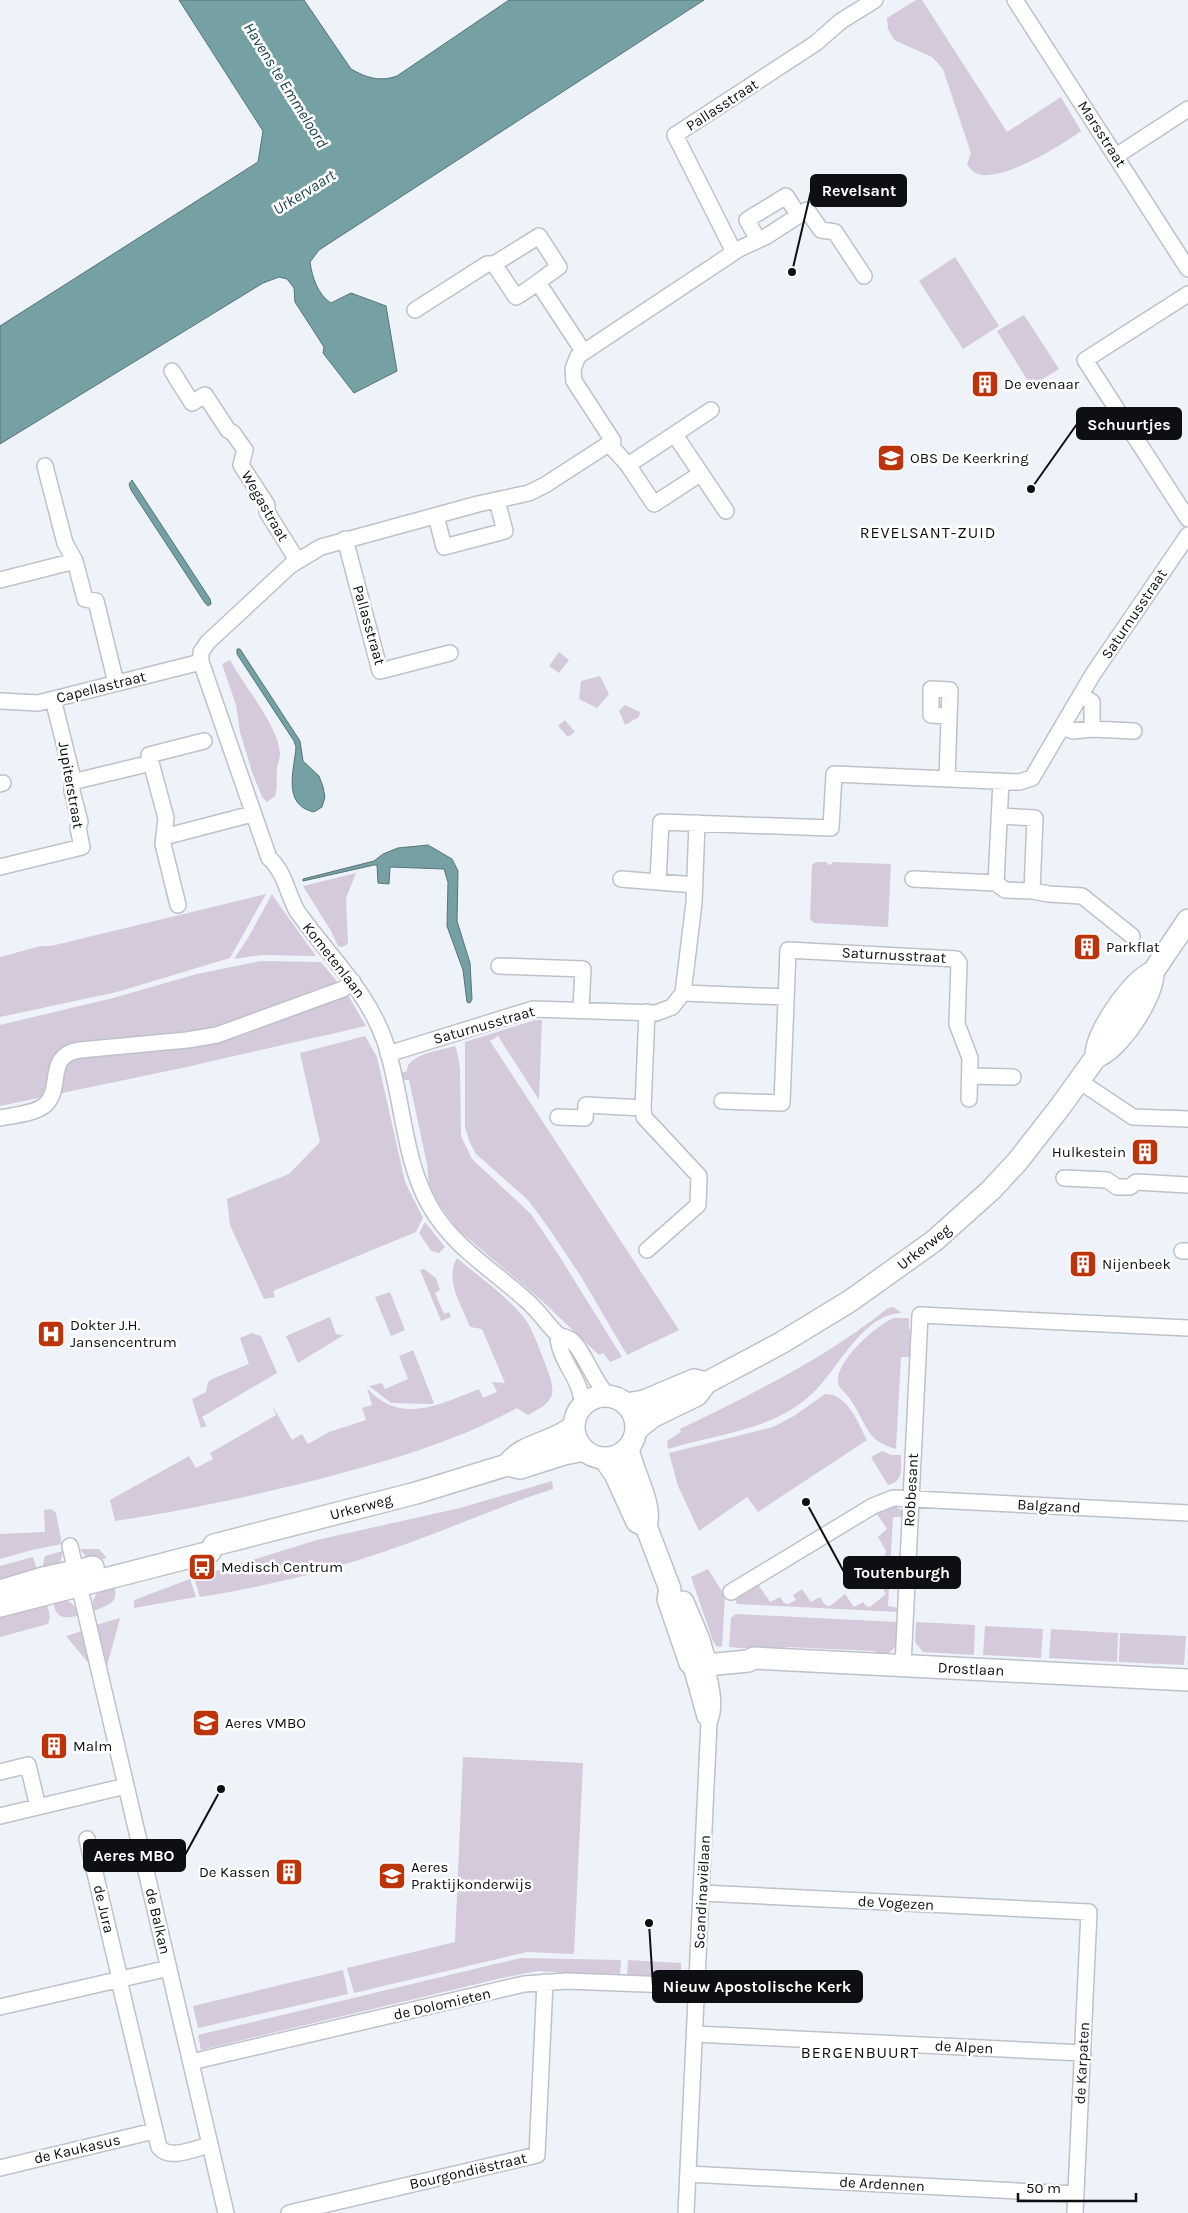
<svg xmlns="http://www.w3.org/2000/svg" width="1188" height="2213" font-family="Karla,sans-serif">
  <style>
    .green { fill: #d5c9dc }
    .water { fill: #75a0a4; stroke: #567478 }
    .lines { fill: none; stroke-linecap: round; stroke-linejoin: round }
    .street-casing { stroke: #bdc2c9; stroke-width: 18 }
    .secondary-casing { stroke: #bdc2c9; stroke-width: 24 }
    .street { stroke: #fff; stroke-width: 15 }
    .secondary { stroke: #fff; stroke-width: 21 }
    .labels { text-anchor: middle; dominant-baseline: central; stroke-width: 5; stroke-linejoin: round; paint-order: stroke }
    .street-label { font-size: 15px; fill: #0e0f12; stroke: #fff }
    .poi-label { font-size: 15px; fill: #0e0f12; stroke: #fff; text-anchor: start }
    .water-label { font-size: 16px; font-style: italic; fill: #153e42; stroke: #fff }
    .neighbourhood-label { font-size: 16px; letter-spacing: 1px; fill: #0e0f12; stroke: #fff }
    .leader { fill: none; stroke: #0e0f12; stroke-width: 2 }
    .callout-dot { fill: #0e0f12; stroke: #fff; stroke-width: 2 }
    .callout { fill: #0e0f12; stroke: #0e0f12; stroke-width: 2 }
    .callout-label { font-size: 16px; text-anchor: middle; font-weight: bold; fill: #fff }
  </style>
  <rect width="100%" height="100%" fill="#eef3fa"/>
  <path class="green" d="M 916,0 L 922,0 L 1007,132 L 1061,97 L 1081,131 C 1060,146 1009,178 982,175 C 975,174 971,170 967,164 L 971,153 L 943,69 L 932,57 L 894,40 L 888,29 L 887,18 Z
    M 955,257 L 999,326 L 963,349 L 919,281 Z
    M 1024,315 L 1059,369 L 1031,386 L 997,331 Z
    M 559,652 L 569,660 L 559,673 L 549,666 Z
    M 230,660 C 243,685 279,726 280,754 C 280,759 277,764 277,769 C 276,779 278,786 275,796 L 267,802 L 262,797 L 252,772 L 240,732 L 236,705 L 222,664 Z
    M 600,676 L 609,694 L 597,708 L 579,699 L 581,681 Z
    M 625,705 L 640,712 L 639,717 L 625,725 L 619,711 Z
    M 565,720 L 575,732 L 568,737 L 558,726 Z
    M 816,862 L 827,862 L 828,865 L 832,864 L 832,862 L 891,864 L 888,927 L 814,923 L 810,919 L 812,865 Z
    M 356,873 L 346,898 L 348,944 L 342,947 L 338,946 L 331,931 L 303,886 Z
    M 266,894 L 230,958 L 117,992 L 0,1017 L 0,957 L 41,946 L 51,946 Z
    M 272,894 L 275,899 L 316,956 L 262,955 L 234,959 L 248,938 Z
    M 261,961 L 321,962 L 348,995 L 366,1026 L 182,1068 L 0,1106 L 0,1025 L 113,998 L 197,974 Z
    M 535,1020 L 542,1020 L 539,1100 L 498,1036 L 490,1041 L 679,1330 L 627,1355 L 580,1275 L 548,1227 L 528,1200 L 484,1161 L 476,1154 L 470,1143 L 465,1127 L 465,1042 Z
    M 365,1036 L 377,1057 L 405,1182 L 423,1218 L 416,1232 L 273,1291 L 275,1297 L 264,1299 L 230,1225 L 227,1199 L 289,1174 L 320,1142 L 300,1053 Z
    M 455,1046 L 457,1051 L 460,1068 L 461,1136 L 472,1159 L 531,1214 L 558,1254 L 622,1357 L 610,1362 L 603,1353 L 599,1355 L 541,1300 L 457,1229 L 439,1204 L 429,1185 L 427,1164 L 409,1080 L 403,1080 L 402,1073 L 407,1071 C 406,1055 441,1050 455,1046 Z
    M 425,1222 L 445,1247 L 439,1253 L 431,1251 L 419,1233 Z
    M 457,1258 C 479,1277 517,1303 530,1327 C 536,1339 540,1351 545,1363 C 556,1393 558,1400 528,1415 L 517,1408 C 456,1442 388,1461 320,1479 C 252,1496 185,1511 115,1521 L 110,1500 L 189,1456 L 196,1468 L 213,1459 L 210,1453 L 276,1415 L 272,1405 L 292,1440 L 302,1434 L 308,1444 L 329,1432 L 366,1420 L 362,1408 L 372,1405 L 367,1388 C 401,1426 440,1404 479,1389 L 483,1398 L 497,1392 L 492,1382 L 505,1383 L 482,1329 L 470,1327 C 462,1306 444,1280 457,1258 Z
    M 424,1269 L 436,1278 L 440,1290 L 435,1293 L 444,1314 L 449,1312 L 451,1317 L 441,1321 L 420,1270 Z
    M 390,1292 L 405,1330 L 391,1336 L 375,1297 Z
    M 893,1307 L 902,1313 C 863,1313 838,1370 813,1393 C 772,1431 720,1433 668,1449 L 667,1441 L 681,1432 L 680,1429 C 752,1394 826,1358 888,1308 Z
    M 330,1317 L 336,1334 L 344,1335 L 298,1363 L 286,1336 Z
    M 894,1318 L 909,1318 L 909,1329 L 913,1330 L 912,1357 L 901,1357 L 896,1449 C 889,1447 881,1444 875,1439 C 863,1427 858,1407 846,1394 C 841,1389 837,1386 838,1378 C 840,1358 876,1325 894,1318 Z
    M 252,1333 L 261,1336 L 277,1373 L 202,1417 L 207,1426 L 201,1428 L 192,1399 L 206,1392 L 208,1382 L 212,1379 L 249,1364 L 240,1338 Z
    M 413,1350 L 434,1403 L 432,1404 L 391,1403 L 369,1386 L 382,1383 L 385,1389 L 408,1379 L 399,1356 Z
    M 825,1394 C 848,1394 858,1423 867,1440 L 758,1512 L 747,1497 L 699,1531 L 678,1486 L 669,1453 L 773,1427 L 794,1416 Z
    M 882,1451 L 891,1455 L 901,1455 C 901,1469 904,1481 888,1485 L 871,1457 Z
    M 552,1481 L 553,1489 C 502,1505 454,1527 403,1545 C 337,1569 270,1586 200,1597 L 194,1578 L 317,1540 L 460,1508 Z
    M 893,1505 L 901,1510 L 904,1517 L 893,1517 L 888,1606 L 899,1608 L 899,1612 L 737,1604 L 734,1597 L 757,1583 L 770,1602 L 780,1597 L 784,1603 L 788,1604 L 796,1600 L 793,1595 L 802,1589 L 811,1602 L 820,1597 L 825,1605 L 830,1606 L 845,1594 L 854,1607 L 863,1602 L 866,1606 L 870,1607 L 886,1594 L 866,1562 L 875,1556 L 878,1559 L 885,1555 L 886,1551 L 878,1537 L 887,1529 L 875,1511 Z
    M 51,1509 L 56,1513 L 62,1544 L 32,1550 L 0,1559 L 0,1534 L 45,1532 L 44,1510 Z
    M 80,1549 L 99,1549 L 107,1558 L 99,1560 L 87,1558 Z
    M 63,1551 L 60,1564 L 46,1574 L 43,1564 L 45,1556 Z
    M 33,1557 L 39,1575 L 0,1581 L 0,1566 Z
    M 708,1569 L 725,1596 L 722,1647 L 716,1646 L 713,1641 L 691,1577 Z
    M 190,1579 L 196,1597 L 134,1608 L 134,1600 Z
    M 113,1582 C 120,1603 111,1604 93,1611 C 90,1595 101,1589 113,1582 Z
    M 52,1597 C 64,1599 72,1600 77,1611 L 77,1616 C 57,1620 56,1615 52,1597 Z
    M 46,1599 L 50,1617 L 48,1624 L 0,1637 L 0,1611 Z
    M 736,1614 L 898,1622 C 897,1640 900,1652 879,1656 L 875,1651 L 786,1647 L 781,1651 L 729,1647 L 731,1618 Z
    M 120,1618 L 106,1670 L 96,1625 Z
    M 916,1622 L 975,1625 L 974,1655 L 923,1652 L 915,1642 Z
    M 985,1626 L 1043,1629 L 1041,1658 L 983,1655 Z
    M 1051,1629 L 1118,1633 L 1117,1662 L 1049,1658 Z
    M 82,1631 L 90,1665 L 66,1636 Z
    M 1120,1633 L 1186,1636 L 1184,1665 L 1119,1662 Z
    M 463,1757 L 583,1763 L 574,1954 L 527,1952 L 354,1993 L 347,1968 L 455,1942 Z
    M 521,1958 L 621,1960 L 620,1977 L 538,1971 L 502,1978 L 201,2050 L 198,2035 Z
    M 628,1960 L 681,1963 L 681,1979 L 627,1977 Z
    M 343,1970 L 348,1994 L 198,2028 L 193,2006 Z"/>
  <path class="water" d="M 179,0 L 304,0 L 351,69 C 367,78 380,82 397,76 L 509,0 L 704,0 L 319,250 L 310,262 C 312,277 318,295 331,303 L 351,293 L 386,306 L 397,371 L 354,393 L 323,353 L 324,347 L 295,302 L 294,288 L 287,279 L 279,277 L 263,283 L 0,444 L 0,326 L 258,162 L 263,131 Z
    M 132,480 L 210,599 L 211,604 L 208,606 L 205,603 L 131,490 L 129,484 Z
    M 237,649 L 240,649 L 300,741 L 303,761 L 319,776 L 323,787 L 325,797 L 322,807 L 314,812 C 282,805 294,771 296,747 L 294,741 L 237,654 Z
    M 428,845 L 452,859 L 458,871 L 457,921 L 470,963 L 472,999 L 470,1003 L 467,1002 L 463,970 L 447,926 L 448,882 L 444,869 L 390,867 L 389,884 L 378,883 L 377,865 L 374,865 L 303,881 L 303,879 L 374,861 L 383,854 L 398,848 Z"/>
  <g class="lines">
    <g class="street-casing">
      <path id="street" d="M 1015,0 L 1188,269
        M 1116,156 L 1188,109
        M 758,240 L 747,220 L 786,196 L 799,216
        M 734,252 L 675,135 L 816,43 L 841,21 L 875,0
        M 539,284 L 583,351
        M 1188,294 L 1085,360 L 1188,519
        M 415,310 L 487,264 L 494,264 L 539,236 L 559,267 C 544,277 532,288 516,297 L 494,264
        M 172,371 L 192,403 L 205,395 L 228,430 L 233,433 L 245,450 L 241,465 L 267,505 L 267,512 L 297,560
        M 675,435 L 726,511
        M 609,444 L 628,465
        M 45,466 L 65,543 L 75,561 L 85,599 L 96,601 L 116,683
        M 700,474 L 654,504 L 628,465 L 711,410
        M 436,516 L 444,547 L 505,531 L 497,501
        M 345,539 L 380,671 L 450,653
        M 0,580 L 75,561
        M 1081,695 L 1092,702 L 1092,729
        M 0,701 L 38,703 L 201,662
        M 1063,727 L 1073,731 L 1092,729 L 1134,731
        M 947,779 L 950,690 L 931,689 L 931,715 L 949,716
        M 72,782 L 151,763
        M 0,784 L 3,783
        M 164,837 L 252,814
        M 0,867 L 82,847 L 78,828 L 80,822 L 72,791 L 72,775 L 53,699
        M 621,879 L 695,885
        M 913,879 L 996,883 L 1005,890 L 1032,891 L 1035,818 L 999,816
        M 658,881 L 661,822 L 831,828 L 834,774 L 1019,782 L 1032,778 L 1093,674 L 1188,535
        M 996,883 L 1001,781
        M 1032,891 L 1049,894 L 1082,896 L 1132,936
        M 178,905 L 163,844 L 166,818 L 149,755 L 204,741
        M 499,966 L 583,969 L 581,1009
        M 683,993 L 786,997
        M 388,1054 L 533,1009 L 656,1013 L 672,1007 L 683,993 L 694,903 L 697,823
        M 970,1076 L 1013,1077
        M 1079,1081 L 1133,1117 L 1188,1119
        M 722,1101 L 782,1103 L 788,950 L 956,959 L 959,963 L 957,1024 L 970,1058 L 969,1099
        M 643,1108 L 647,1012
        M 558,1117 L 585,1118 L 586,1105 L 643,1108 L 644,1117 L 699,1176 L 698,1205 L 647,1250
        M 0,1118 C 14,1115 34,1114 45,1105 C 64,1088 44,1055 80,1050 L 187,1040 L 217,1035 L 343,989 L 353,982
        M 1064,1178 L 1107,1180 L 1117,1187 L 1130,1187 L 1136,1182 L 1188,1185
        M 1182,1251 L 1188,1251
        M 558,1335 C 558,1361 583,1379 582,1406
        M 608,1396 C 594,1382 583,1349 571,1340 C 567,1337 561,1337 557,1334 C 546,1323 538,1310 526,1300 C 493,1270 452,1246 430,1206 C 402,1158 403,1092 384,1039 C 366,989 327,954 297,911 C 287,893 285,872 269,858 L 201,662 L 201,652 L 208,642 L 291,565 L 321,547 L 478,504 L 529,493 L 545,485 L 613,441 L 574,381 L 573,369 L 578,356 L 739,249 L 767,236 L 807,210 L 821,230 L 835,232 L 864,276
        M 70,1546 L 226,2213
        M 731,1592 L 873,1506 L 893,1498 L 1188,1513
        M 690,1663 L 705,1717 L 708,1720
        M 903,1665 L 920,1315 L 1188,1328
        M 0,1772 L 28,1765 L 38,1807
        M 0,1816 L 126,1786
        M 87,1839 L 120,1979
        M 702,1893 L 1089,1912 L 1075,2213
        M 119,1980 L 159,2147 C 170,2161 195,2148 210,2145
        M 0,2007 L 169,1968
        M 695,2034 L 1083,2053
        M 191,2062 L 524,1984 L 567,1981 L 697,1986
        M 0,2168 L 154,2131
        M 688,2174 L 1075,2194
        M 289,2213 L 537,2155 L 545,1982
        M 686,2213 L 709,1722 C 717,1706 710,1681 706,1665"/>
    </g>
    <g class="secondary-casing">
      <path id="secondary" d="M 1096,1057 C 1118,1050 1154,996 1153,972
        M574 1427a31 31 0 1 1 62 0a31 31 0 1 1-62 0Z
        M 626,1404 L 644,1401 L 694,1380 L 706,1383
        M 636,1430 L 652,1417 L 697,1395 L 706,1383 L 781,1343 L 850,1301 L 934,1241 L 991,1190 L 1017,1162 L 1060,1107 L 1096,1057 C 1095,1034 1132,981 1153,972 L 1188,920
        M 628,1448 C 632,1472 653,1505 646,1526 L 670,1589 L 668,1599 L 690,1663
        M 604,1458 L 615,1474 L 637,1522 L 646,1526
        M 507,1465 C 523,1443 553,1444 574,1426
        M 0,1591 L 43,1578 L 93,1567
        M 683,1602 L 699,1640 L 706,1665
        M 0,1606 L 210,1552 L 214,1545 L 416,1493 L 507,1465 L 520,1468 L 564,1454 L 584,1450
        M 690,1663 L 706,1665 L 748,1661 L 754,1658 L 1188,1680"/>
    </g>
    <use href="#street" class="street"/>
    <use href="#secondary" class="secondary"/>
  </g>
  <defs>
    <g id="building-square" transform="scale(1.4375)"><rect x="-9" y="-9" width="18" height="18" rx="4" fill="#bd330a" stroke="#fff"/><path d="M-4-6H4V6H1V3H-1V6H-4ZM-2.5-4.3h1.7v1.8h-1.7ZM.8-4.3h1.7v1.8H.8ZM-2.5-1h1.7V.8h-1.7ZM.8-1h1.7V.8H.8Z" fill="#fff"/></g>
    <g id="school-square" transform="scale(1.4375)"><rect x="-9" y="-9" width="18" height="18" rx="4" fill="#bd330a" stroke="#fff"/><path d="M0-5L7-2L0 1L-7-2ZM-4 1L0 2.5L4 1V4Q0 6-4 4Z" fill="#fff"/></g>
    <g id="hospital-square" transform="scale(1.4375)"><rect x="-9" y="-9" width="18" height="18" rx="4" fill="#bd330a" stroke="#fff"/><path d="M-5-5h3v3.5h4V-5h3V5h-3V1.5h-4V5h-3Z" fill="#fff"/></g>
    <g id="bus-square" transform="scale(1.4375)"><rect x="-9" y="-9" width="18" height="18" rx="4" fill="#bd330a" stroke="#fff"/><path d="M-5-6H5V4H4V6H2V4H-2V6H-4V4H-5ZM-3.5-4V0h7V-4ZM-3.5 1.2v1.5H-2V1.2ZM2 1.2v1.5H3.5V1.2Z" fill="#fff"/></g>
  </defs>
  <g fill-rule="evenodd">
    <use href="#building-square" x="985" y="384"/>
    <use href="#school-square" x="891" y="458"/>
    <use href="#building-square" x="1087" y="947"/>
    <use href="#building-square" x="1145" y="1152"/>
    <use href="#building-square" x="1083" y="1264"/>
    <use href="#hospital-square" x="51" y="1334"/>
    <use href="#bus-square" x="202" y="1567"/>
    <use href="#school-square" x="206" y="1723"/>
    <use href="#building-square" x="54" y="1746"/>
    <use href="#building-square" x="289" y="1872"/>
    <use href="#school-square" x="392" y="1876"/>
  </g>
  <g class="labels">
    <g class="street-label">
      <text transform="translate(722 105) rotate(-33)">Pallasstraat</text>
      <text transform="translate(1102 134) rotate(57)">Marsstraat</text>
      <text transform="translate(265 506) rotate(60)">Wegastraat</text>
      <text transform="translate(1134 614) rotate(-56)">Saturnusstraat</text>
      <text transform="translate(369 625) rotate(74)">Pallasstraat</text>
      <text transform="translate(101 687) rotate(-14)">Capellastraat</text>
      <text transform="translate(71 785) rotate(80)">Jupiterstraat</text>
      <text transform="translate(894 955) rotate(3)">Saturnusstraat</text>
      <text transform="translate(334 960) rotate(52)">Kometenlaan</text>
      <text transform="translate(484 1025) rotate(-16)">Saturnusstraat</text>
      <text transform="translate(924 1247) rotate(-38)">Urkerweg</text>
      <text transform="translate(911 1490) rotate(-87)">Robbesant</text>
      <text transform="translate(1049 1506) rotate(3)">Balgzand</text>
      <text transform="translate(361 1507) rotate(-15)">Urkerweg</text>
      <text transform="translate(971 1669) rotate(3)">Drostlaan</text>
      <text transform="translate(702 1892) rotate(-87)">Scandinaviëlaan</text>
      <text transform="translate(896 1903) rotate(3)">de Vogezen</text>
      <text transform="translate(104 1909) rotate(77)">de Jura</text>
      <text transform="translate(158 1921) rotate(77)">de Balkan</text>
      <text transform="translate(442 2004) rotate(-13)">de Dolomieten</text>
      <text transform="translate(964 2047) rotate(3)">de Alpen</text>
      <text transform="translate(1082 2063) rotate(-87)">de Karpaten</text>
      <text transform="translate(77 2149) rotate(-13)">de Kaukasus</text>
      <text transform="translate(468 2171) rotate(-13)">Bourgondiëstraat</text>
      <text transform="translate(882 2184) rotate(3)">de Ardennen</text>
    </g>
    <g class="poi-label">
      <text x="1004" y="384">De evenaar</text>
      <text x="910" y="458">OBS De Keerkring</text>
      <text x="1106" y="947">Parkflat</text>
      <text x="1126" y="1152" text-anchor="end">Hulkestein</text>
      <text x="1102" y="1264">Nijenbeek</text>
      <text x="70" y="1325">Dokter J.H.<tspan x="70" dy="17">Jansencentrum</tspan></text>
      <text x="221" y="1567">Medisch Centrum</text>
      <text x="225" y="1723">Aeres VMBO</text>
      <text x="73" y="1746">Malm</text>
      <text x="411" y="1867">Aeres<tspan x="411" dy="17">Praktijkonderwijs</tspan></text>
      <text x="270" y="1872" text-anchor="end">De Kassen</text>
    </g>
    <g class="water-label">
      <text transform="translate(286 85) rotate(58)">Havens te Emmeloord</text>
      <text transform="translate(304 192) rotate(-32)">Urkervaart</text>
    </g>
    <g class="neighbourhood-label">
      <text x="928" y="532">REVELSANT-ZUID</text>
      <text x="860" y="2052">BERGENBUURT</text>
    </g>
  </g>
  <path class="leader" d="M792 272L811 191M1031 489L1077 424M806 1502L844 1572M221 1789L185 1855M649 1923L653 1986"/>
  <g class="callout-dot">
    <circle cx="792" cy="272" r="5"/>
    <circle cx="1031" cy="489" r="5"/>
    <circle cx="806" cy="1502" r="5"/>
    <circle cx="221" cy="1789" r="5"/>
    <circle cx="649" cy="1923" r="5"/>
  </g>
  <g class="callout">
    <rect x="811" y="175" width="95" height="31" rx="5"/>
    <rect x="1077" y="408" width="104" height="31" rx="5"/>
    <rect x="844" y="1557" width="116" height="31" rx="5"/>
    <rect x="84" y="1840" width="101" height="31" rx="5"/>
    <rect x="653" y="1971" width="209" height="31" rx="5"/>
  </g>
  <g class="callout-label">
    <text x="859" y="196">Revelsant</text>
    <text x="1129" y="430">Schuurtjes</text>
    <text x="902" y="1578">Toutenburgh</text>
    <text x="134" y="1861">Aeres MBO</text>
    <text x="757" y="1992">Nieuw Apostolische Kerk</text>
  </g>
  <path d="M1018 2193v8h118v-8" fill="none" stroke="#0e0f12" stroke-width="2.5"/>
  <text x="1026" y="2193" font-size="15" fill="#0e0f12" stroke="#ffffff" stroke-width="4" paint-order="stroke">50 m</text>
</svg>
